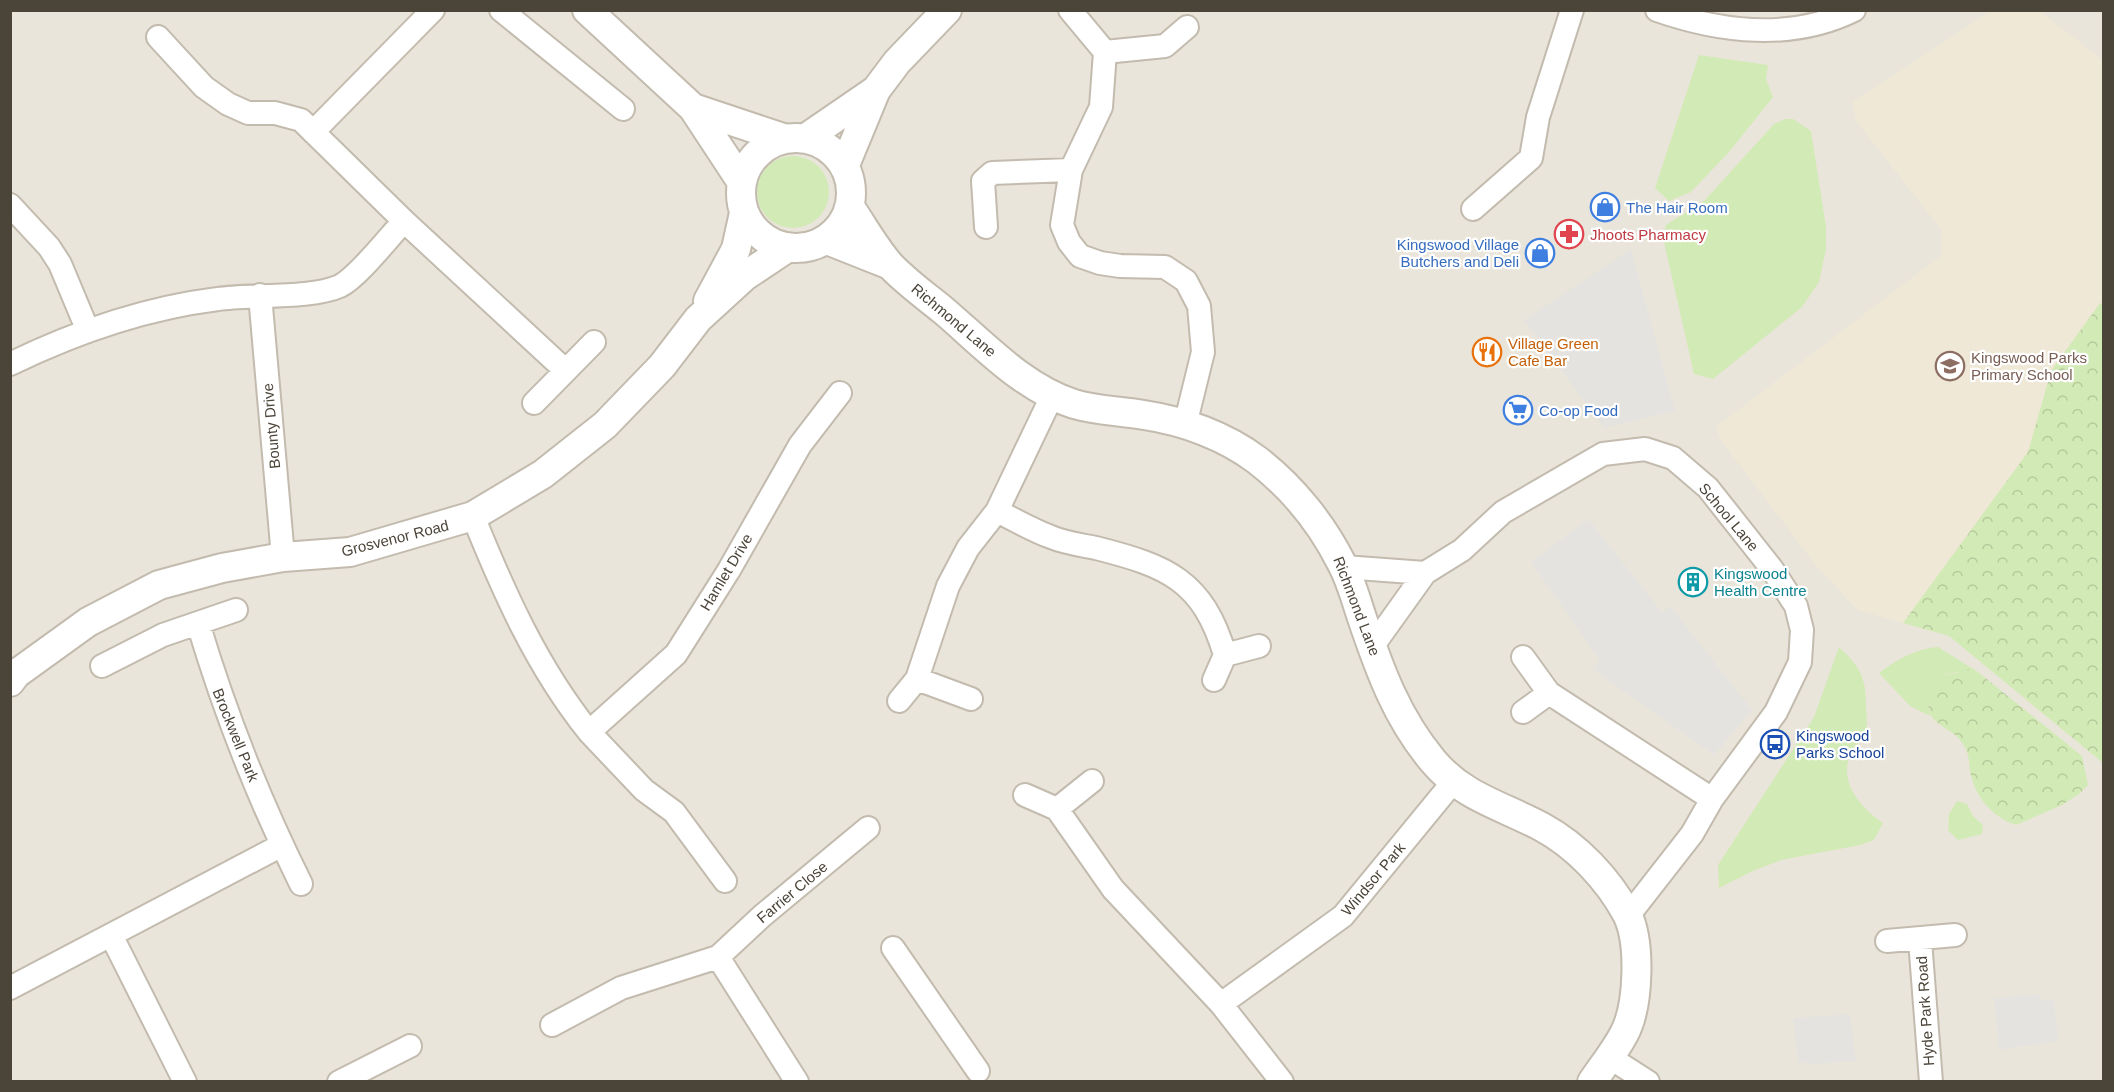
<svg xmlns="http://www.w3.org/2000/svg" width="2114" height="1092" font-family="Helvetica,sans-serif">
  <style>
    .residential { fill: #eae5da }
    .education { fill: #efe8d6 }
    .grass { fill: #d2eab5 }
    .park { fill: url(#park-crowns) }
    .parking { fill: #e5e3e0 }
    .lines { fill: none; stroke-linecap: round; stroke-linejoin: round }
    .minor-casing { stroke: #c2bbae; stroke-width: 26 }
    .tertiary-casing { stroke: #c2bbae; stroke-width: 32 }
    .minor { stroke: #fff; stroke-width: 22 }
    .tertiary { stroke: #fff; stroke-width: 28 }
    .labels { text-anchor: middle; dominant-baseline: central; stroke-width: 4.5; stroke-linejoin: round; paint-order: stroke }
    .shop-label { font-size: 15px; fill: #366cbe; stroke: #fff; text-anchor: start }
    .health-label { font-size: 15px; fill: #be3a42; stroke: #fff; text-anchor: start }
    .street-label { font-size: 15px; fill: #4b4439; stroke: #fff }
    .food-label { font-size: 15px; fill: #c56008; stroke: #fff; text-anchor: start }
    .education-label { font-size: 15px; fill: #785e54; stroke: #fff; text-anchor: start }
    .culture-label { font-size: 15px; fill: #0d838f; stroke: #fff; text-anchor: start }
    .transit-label { font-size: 15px; fill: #164399; stroke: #fff; text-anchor: start }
  </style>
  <defs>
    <pattern id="park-crowns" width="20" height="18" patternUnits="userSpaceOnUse" patternTransform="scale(1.5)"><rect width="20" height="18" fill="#d2eab5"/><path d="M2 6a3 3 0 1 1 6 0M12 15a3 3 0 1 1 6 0" fill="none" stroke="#b6ca9c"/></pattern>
  </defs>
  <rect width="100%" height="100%" fill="#f6f3ec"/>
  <path class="residential" d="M 11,11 L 2103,11 L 2103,1081 L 11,1081 Z"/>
  <path class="education" d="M 1991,11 L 2039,11 L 2103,60 L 2104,297 L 2100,303 L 2104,306 L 2103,763 L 1949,636 L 1858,610 L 1815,564 L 1720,439 L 1716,427 L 1942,255 L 1941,229 L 1856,121 L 1853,102 Z"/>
  <path class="grass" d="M 1699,55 L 1768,65 L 1766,79 L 1773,97 L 1729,152 L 1691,192 L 1669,201 L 1655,188 Z
    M 1785,119 L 1793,119 L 1811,131 L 1826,227 L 1826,249 L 1819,282 L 1802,307 L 1713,379 L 1694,374 L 1663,238 L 1666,225 L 1705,200 L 1774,124 Z
    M757 192a36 36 0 1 1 72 0a36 36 0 1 1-72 0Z
    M 1839,647 C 1860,667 1866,676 1866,707 C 1866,713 1868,723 1866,730 C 1863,740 1853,748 1849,758 C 1840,785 1863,809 1883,823 L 1874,840 L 1860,845 L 1781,860 L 1755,870 L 1719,888 L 1718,865 L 1814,717 Z
    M 1938,647 L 1978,672 L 1956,672 L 1937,678 L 1928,706 L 1930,716 L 1910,706 L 1879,673 C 1898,659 1914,649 1938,647 Z
    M 1957,801 L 1967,804 L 1973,816 L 1983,825 L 1982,834 L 1958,840 L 1948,830 L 1949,814 Z"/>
  <path class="park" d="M 2100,303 L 2104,306 L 2103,763 L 1949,636 L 1903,623 L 2028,452 L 2051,371 Z
    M 1970,669 L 1978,672 L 2082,756 L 2088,785 L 2079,794 L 2062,805 L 2016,825 C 1992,817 1975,797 1970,771 C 1968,757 1970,754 1961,741 C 1953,730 1934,725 1930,713 C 1925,700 1931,689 1937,678 Z"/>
  <path class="parking" d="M 1631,249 L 1675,411 L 1604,428 L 1524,320 Z
    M 1588,519 L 1662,612 L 1671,607 L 1752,710 L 1714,755 L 1592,669 L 1600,661 L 1531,562 Z
    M 2039,994 L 2040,1000 L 2054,999 L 2058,1041 L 1999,1050 L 1994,998 Z
    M 1850,1014 L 1856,1061 L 1814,1064 L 1798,1062 L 1793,1018 Z"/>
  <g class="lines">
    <g class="minor-casing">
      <path id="minor" d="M 501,10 L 623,109
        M 1070,10 L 1105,52 L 1101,107 L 1071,170 L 1062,225 L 1069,242 L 1080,256 L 1100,263 L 1120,266 L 1165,267 L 1186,281 L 1199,306 L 1203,352 L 1185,425
        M 1657,10 C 1720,32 1792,41 1854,10
        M 158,37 L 204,87 L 228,104 L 248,113 L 275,113 L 301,120 L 404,221 L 565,370
        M 1105,52 L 1165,46 L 1187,27
        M 313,132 L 433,10
        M 10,205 L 49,247 L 60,264 L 88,331
        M 1473,209 L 1531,158 L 1538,117 L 1572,10
        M 986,227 L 983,181 L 992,173 L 1071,170
        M 260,295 L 283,557
        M 10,364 C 76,332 145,308 218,299 C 252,294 311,299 340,286 C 358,277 389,237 404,221
        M 534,403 L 594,342
        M 997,511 C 1015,520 1032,530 1051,537 C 1065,543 1081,545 1096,548 C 1167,566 1203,580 1225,655
        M 473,516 C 504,593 537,667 589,732 L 676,654 L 729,570 L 800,445 L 840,393
        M 1344,567 L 1425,573
        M 198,623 C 225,713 259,800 301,884
        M 1372,647 L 1425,573 L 1462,550 L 1503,512 L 1603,454 L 1645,449 L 1673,458 L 1708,488 L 1772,569 L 1796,606 L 1802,630 L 1800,662 L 1776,712 L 1712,799 L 1692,834 L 1628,916
        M 1523,657 L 1549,693 L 1712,799
        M 102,666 L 163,635 L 236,610
        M 917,679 L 948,586 L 968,548 L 997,511 L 1052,396
        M 1214,680 L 1225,655 L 1259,646
        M 899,701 L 917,679 L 971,699
        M 1523,712 L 1549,693
        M 589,732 L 644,790 L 674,812 L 725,881
        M 1025,795 L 1057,809 L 1092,781
        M 1057,809 L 1113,889 L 1221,1004 L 1282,1082
        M 112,937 L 185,1082
        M 1920,940 L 1931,1082
        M 1887,941 L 1955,935
        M 893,948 L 978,1071
        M 10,988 L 282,845
        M 1221,1004 L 1343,916 L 1453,782
        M 552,1025 L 621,988 L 718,957
        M 1609,1057 L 1648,1082
        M 339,1082 L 410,1046
        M 797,1082 L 718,957 L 762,916 L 868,828"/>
    </g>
    <g class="tertiary-casing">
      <path id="tertiary" d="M 587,10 L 693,108 L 741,181
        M 693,108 L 783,138
        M741 193a55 55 0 1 1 110 0a55 55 0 1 1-110 0Z
        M 806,138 L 876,90
        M 845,165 L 876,90 L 897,62 L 947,10
        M 850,207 C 863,226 875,248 890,265 C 906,282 927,297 944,311 C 984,345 1023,388 1074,404 C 1098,411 1121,411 1144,415 C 1184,421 1225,436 1257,460 C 1292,487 1322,524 1342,564 C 1351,581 1356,600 1362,618 C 1380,671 1397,718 1433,761 C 1463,797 1503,806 1542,827 C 1577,846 1608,879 1627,914 C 1641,942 1639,1006 1624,1034 C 1615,1051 1603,1066 1592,1082
        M 827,240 L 890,265
        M 708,301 L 736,249 L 744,213
        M 10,682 L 16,674 L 88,622 L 159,585 L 222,568 L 283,557 L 350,552 L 473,516 L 543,474 L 605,425 L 662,366 L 698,319 L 745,276 L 787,248"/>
    </g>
    <use href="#minor" class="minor"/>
    <use href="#tertiary" class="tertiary"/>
  </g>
  <defs>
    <g id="shop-ring" transform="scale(1.5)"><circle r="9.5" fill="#fff" stroke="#3f7fe0" stroke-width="1.5"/><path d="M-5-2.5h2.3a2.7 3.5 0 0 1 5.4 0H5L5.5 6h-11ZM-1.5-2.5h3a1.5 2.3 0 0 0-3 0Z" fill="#3f7fe0"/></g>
    <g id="pharmacy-ring" transform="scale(1.5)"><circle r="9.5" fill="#fff" stroke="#e0444e" stroke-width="1.5"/><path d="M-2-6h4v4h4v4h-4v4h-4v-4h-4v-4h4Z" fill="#e0444e"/></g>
    <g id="restaurant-ring" transform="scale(1.5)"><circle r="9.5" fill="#fff" stroke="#e8710a" stroke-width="1.5"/><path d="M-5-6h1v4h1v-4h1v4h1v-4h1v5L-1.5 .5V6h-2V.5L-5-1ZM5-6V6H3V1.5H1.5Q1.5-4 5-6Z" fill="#e8710a"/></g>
    <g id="school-ring" transform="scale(1.5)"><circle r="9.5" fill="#fff" stroke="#8d6e63" stroke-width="1.5"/><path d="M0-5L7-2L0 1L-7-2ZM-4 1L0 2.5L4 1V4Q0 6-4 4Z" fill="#8d6e63"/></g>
    <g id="supermarket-ring" transform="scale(1.5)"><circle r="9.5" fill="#fff" stroke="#3f7fe0" stroke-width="1.5"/><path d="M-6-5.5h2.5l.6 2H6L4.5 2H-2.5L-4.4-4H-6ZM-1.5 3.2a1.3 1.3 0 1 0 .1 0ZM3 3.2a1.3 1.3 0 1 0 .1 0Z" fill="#3f7fe0"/></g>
    <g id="building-ring" transform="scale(1.5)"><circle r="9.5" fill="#fff" stroke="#0f9aa8" stroke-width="1.5"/><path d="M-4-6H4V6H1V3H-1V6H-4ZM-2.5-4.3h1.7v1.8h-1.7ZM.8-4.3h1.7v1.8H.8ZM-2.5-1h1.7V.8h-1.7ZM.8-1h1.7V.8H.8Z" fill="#0f9aa8"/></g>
    <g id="bus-ring" transform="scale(1.5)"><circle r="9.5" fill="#fff" stroke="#1a4fb4" stroke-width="1.5"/><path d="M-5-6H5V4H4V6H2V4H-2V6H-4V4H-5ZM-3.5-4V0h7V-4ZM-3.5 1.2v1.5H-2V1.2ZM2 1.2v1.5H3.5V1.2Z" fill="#1a4fb4"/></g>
  </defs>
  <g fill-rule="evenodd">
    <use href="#shop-ring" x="1605" y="207"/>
    <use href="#pharmacy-ring" x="1569" y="234"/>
    <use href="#shop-ring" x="1540" y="253"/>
    <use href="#restaurant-ring" x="1487" y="352"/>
    <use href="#school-ring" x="1950" y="366"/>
    <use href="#supermarket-ring" x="1518" y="410"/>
    <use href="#building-ring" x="1693" y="582"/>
    <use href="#bus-ring" x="1775" y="744"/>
  </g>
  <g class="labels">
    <g class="shop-label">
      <text x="1626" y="207">The Hair Room</text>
      <text x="1519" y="244" text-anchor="end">Kingswood Village<tspan x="1519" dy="17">Butchers and Deli</tspan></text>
      <text x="1539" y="410">Co-op Food</text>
    </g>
    <g class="health-label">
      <text x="1590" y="234">Jhoots Pharmacy</text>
    </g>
    <g class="street-label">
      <text transform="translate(954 320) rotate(40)">Richmond Lane</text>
      <text transform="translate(271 426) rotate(-95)">Bounty Drive</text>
      <text transform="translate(1729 517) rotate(50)">School Lane</text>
      <text transform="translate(395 538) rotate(-14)">Grosvenor Road</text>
      <text transform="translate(726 572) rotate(-59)">Hamlet Drive</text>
      <text transform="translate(1357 606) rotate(69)">Richmond Lane</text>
      <text transform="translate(236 735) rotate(68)">Brockwell Park</text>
      <text transform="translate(1373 879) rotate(-50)">Windsor Park</text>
      <text transform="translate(792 892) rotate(-40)">Farrier Close</text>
      <text transform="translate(1925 1011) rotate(-94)">Hyde Park Road</text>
    </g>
    <g class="food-label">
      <text x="1508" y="343">Village Green<tspan x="1508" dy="17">Cafe Bar</tspan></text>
    </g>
    <g class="education-label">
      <text x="1971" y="357">Kingswood Parks<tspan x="1971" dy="17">Primary School</tspan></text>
    </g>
    <g class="culture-label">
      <text x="1714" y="573">Kingswood<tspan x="1714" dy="17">Health Centre</tspan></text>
    </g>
    <g class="transit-label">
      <text x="1796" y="735">Kingswood<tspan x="1796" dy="17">Parks School</tspan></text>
    </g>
  </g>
  <rect width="2114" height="1092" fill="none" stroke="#4b4439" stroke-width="24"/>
</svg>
